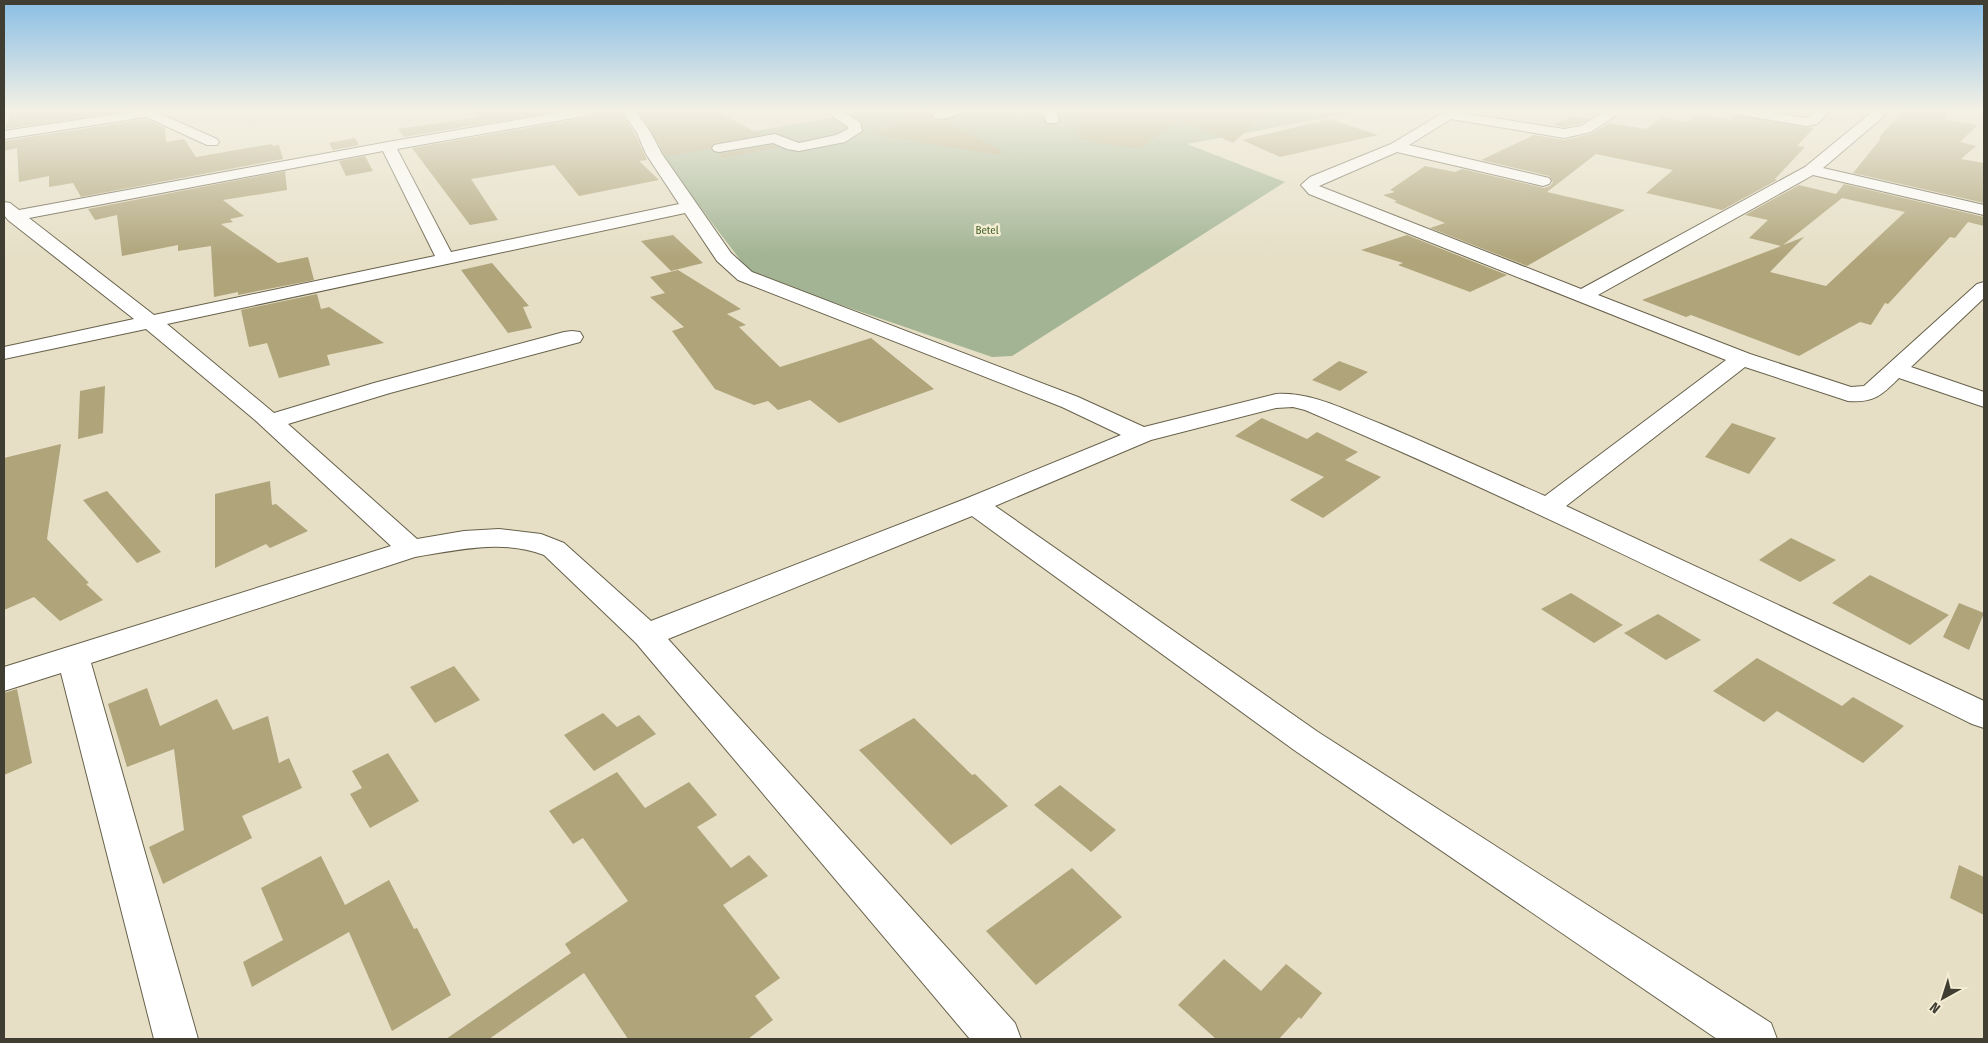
<svg xmlns="http://www.w3.org/2000/svg" width="1988" height="1043" font-family="'Fira Sans Condensed',sans-serif">
  <style>
    .green { fill: #a2b493 }
    .building { fill: #afa47a; fill-rule: evenodd }
    .lines { fill: none; stroke-linecap: round; stroke-linejoin: round }
    .minor-casing { stroke: #67614b; stroke-width: 2 }
    .path { stroke: #8c8776; stroke-width: 2; stroke-dasharray: 0.5 2; stroke-linecap: butt }
    .minor { fill: #fff; fill-rule: evenodd }
    .labels { text-anchor: middle; dominant-baseline: central; stroke-width: 5; stroke-linejoin: round; paint-order: stroke }
    .far-park-label { font-size: 11px; fill: #456129; stroke: #f3edd3 }
  </style>
  <rect width="100%" height="100%" fill="#e6dfc6"/>
  <path class="green" d="M 848,111 L 1361,111 L 1187,144 L 1285,182 L 1012,356 L 992,357 L 751,274 L 655,148 L 853,114 Z"/>
  <path class="building" d="M 11,111 L 127,111 L 5,129 Z
    M 474,111 L 560,111 L 404,137 L 398,129 L 478,117 Z
    M 599,111 L 620,111 L 635,134 L 647,160 L 639,161 L 659,180 L 579,196 L 554,165 L 471,179 L 498,220 L 470,225 L 412,148 L 590,117 Z
    M 638,111 L 716,111 L 761,135 L 714,143 L 710,149 L 666,156 Z
    M 926,111 L 932,114 L 935,120 L 944,120 L 1002,151 L 1001,155 L 875,135 L 918,112 Z
    M 1080,111 L 1268,111 L 1233,143 L 1179,119 L 1140,149 L 1078,139 Z
    M 1903,111 L 1948,111 L 1944,119 L 1978,125 L 1960,142 L 1976,146 L 1961,159 L 1984,163 L 1984,203 L 1853,173 L 1879,141 L 1881,135 Z
    M 1696,114 L 1731,120 L 1737,115 L 1814,128 L 1797,146 L 1805,147 L 1775,179 L 1777,180 L 1722,210 L 1646,193 L 1673,170 L 1596,154 L 1547,192 L 1625,210 L 1527,266 L 1430,228 L 1445,223 L 1394,202 L 1397,201 L 1383,195 L 1395,192 L 1390,190 L 1425,166 L 1455,172 L 1462,169 L 1544,188 L 1550,186 L 1553,182 L 1549,176 L 1481,160 L 1534,135 L 1564,140 L 1591,134 L 1609,123 L 1646,129 L 1663,117 L 1687,122 Z
    M 1573,116 L 1589,119 L 1580,124 L 1564,127 L 1553,125 Z
    M 146,119 L 165,128 L 166,142 L 184,139 L 196,157 L 271,144 L 273,146 L 279,145 L 283,159 L 81,197 L 73,183 L 49,187 L 49,176 L 19,182 L 17,148 L 4,151 L 4,141 Z
    M 1330,119 L 1378,135 L 1280,157 L 1242,140 Z
    M 355,138 L 359,145 L 333,150 L 329,143 Z
    M 773,145 L 779,147 L 723,158 L 719,154 Z
    M 365,156 L 373,171 L 346,176 L 339,161 Z
    M 285,171 L 287,190 L 223,200 L 244,216 L 230,219 L 233,222 L 221,224 L 278,263 L 308,257 L 314,280 L 238,295 L 238,292 L 214,297 L 211,246 L 178,251 L 178,245 L 122,256 L 117,215 L 95,220 L 88,209 Z
    M 1844,184 L 1984,217 L 1984,226 L 1968,222 L 1955,238 L 1950,237 L 1888,304 L 1885,303 L 1871,325 L 1860,322 L 1799,356 L 1691,315 L 1686,317 L 1642,300 L 1781,246 L 1749,238 L 1768,220 L 1745,215 L 1799,185 L 1836,194 ZM 1842,198 L 1905,212 L 1826,286 L 1770,272 L 1804,237 L 1783,245 Z
    M 673,235 L 703,263 L 671,271 L 641,241 Z
    M 1407,235 L 1507,275 L 1470,292 L 1398,265 L 1403,263 L 1361,250 Z
    M 492,263 L 529,306 L 523,307 L 532,328 L 508,333 L 461,270 Z
    M 678,270 L 741,309 L 727,314 L 746,325 L 739,327 L 780,367 L 871,338 L 934,389 L 839,423 L 810,400 L 778,410 L 768,401 L 754,405 L 715,389 L 672,331 L 684,327 L 650,297 L 665,293 L 650,277 Z
    M 317,294 L 321,309 L 329,307 L 384,343 L 327,355 L 330,365 L 279,378 L 267,343 L 249,347 L 241,310 Z
    M 1339,361 L 1368,372 L 1340,391 L 1312,380 Z
    M 105,386 L 103,433 L 78,439 L 80,391 Z
    M 1262,418 L 1307,439 L 1317,432 L 1358,452 L 1345,460 L 1381,477 L 1323,518 L 1290,500 L 1324,477 L 1235,436 Z
    M 1732,423 L 1776,438 L 1749,474 L 1705,457 Z
    M 61,444 L 47,539 L 89,583 L 86,584 L 103,600 L 60,621 L 34,597 L 4,610 L 4,458 Z
    M 270,481 L 272,505 L 276,504 L 308,531 L 270,548 L 266,544 L 215,568 L 215,494 Z
    M 107,491 L 161,552 L 137,563 L 83,500 Z
    M 1791,538 L 1836,560 L 1800,582 L 1759,560 Z
    M 1870,575 L 1949,615 L 1910,645 L 1832,603 Z
    M 1571,593 L 1623,625 L 1594,643 L 1541,609 Z
    M 1959,603 L 1984,613 L 1969,650 L 1943,637 Z
    M 1658,614 L 1701,640 L 1666,660 L 1624,633 Z
    M 1757,658 L 1842,706 L 1853,697 L 1904,726 L 1863,763 L 1777,711 L 1764,722 L 1713,691 Z
    M 454,666 L 480,700 L 435,723 L 410,687 Z
    M 147,688 L 160,726 L 217,699 L 233,730 L 268,716 L 279,763 L 289,758 L 302,788 L 242,816 L 252,838 L 163,884 L 149,847 L 184,830 L 174,749 L 127,767 L 108,704 Z
    M 17,689 L 32,763 L 4,775 L 4,693 Z
    M 603,713 L 617,727 L 639,715 L 656,734 L 594,771 L 564,735 Z
    M 914,718 L 972,775 L 975,774 L 1008,806 L 951,845 L 859,750 Z
    M 388,753 L 419,801 L 370,828 L 350,794 L 362,788 L 352,771 Z
    M 617,772 L 645,808 L 689,782 L 717,815 L 697,827 L 731,868 L 749,855 L 768,876 L 723,905 L 780,978 L 755,996 L 773,1020 L 748,1039 L 628,1039 L 584,973 L 489,1039 L 446,1039 L 571,953 L 565,944 L 628,901 L 583,838 L 573,844 L 549,811 Z
    M 1060,785 L 1116,830 L 1091,852 L 1034,805 Z
    M 321,856 L 345,905 L 389,880 L 414,929 L 417,928 L 451,995 L 392,1031 L 349,932 L 252,987 L 243,962 L 283,940 L 261,888 Z
    M 1959,865 L 1984,877 L 1984,915 L 1950,898 Z
    M 1072,868 L 1122,917 L 1036,985 L 986,931 Z
    M 1224,959 L 1261,991 L 1286,964 L 1322,993 L 1301,1019 L 1299,1017 L 1279,1039 L 1216,1039 L 1178,1005 Z"/>
  <g class="lines">
    <g class="minor-casing">
      <path id="minor" d="M 137,111 L 154,111 L 217,139 L 219,142 L 217,145 L 207,145 L 146,117 L 4,139 L 4,131 Z
        M 569,111 L 597,111 L 590,115 L 397,149 L 451,252 L 679,204 L 646,154 L 637,133 L 622,111 L 636,111 L 651,133 L 662,154 L 731,253 L 752,272 L 1078,397 L 1144,427 L 1276,394 C 1313,392 1347,411 1381,424 C 1436,447 1490,472 1545,496 L 1726,360 L 1309,194 L 1301,185 L 1310,177 L 1391,144 L 1446,111 L 1462,111 L 1461,113 L 1564,129 L 1581,126 L 1605,111 L 1620,111 L 1618,114 L 1591,132 L 1564,138 L 1451,119 L 1409,145 L 1549,178 L 1551,181 L 1549,184 L 1543,186 L 1397,152 L 1319,186 L 1581,289 L 1805,167 L 1873,111 L 1883,111 L 1885,114 L 1883,117 L 1823,168 L 1984,205 L 1984,215 L 1813,175 L 1598,295 L 1750,354 L 1851,387 L 1864,386 L 1977,284 L 1984,282 L 1984,298 L 1911,367 L 1984,392 L 1984,407 L 1899,378 C 1882,395 1874,403 1848,401 L 1745,367 L 1566,506 L 1984,701 L 1984,728 L 1972,724 C 1751,616 1531,506 1305,410 L 1293,407 L 1276,408 L 1151,440 L 995,506 L 1318,732 L 1771,1023 L 1777,1039 L 1717,1039 L 1294,750 L 972,516 L 668,639 L 1015,1023 L 1021,1039 L 970,1039 L 636,643 L 544,555 C 503,539 458,550 415,557 L 91,663 L 198,1039 L 154,1039 L 61,673 L 4,691 L 4,667 L 391,546 L 255,420 L 146,329 L 4,359 L 4,347 L 134,319 L 8,220 L 4,215 L 4,202 L 10,203 L 19,210 L 388,142 ZM 383,151 L 435,256 L 154,315 L 29,218 ZM 685,213 L 717,261 L 738,280 L 1062,407 L 1121,435 L 965,499 L 651,621 L 564,543 L 541,534 L 499,529 L 464,531 L 417,539 L 288,424 L 390,393 L 580,342 L 583,337 L 580,332 L 572,331 L 564,332 L 374,383 L 274,413 L 167,324 Z
        M 825,111 L 841,111 L 860,122 L 862,131 L 845,142 L 799,151 L 787,149 L 773,143 L 719,152 L 714,151 L 712,148 L 714,145 L 719,144 L 775,134 L 799,143 L 836,135 L 848,129 L 848,127 Z
        M 940,111 L 961,111 C 956,117 943,120 935,118 L 933,115 Z
        M 1042,111 L 1056,111 L 1059,120 L 1057,123 L 1047,123 Z
        M 1734,111 L 1763,111 L 1807,118 L 1815,111 L 1830,111 L 1817,124 L 1807,126 L 1741,115 Z"/>
    </g>
    <path class="path" d="M 876,126 L 893,117 L 918,116"/>
    <use href="#minor" class="minor"/>
  </g>
  <linearGradient id="sky" x2="0" y2="1"><stop stop-color="#89bee5"/><stop offset="0.43" stop-color="#f4f1e5"/><stop offset="1" stop-color="#f4f1e5" stop-opacity="0"/></linearGradient>
  <rect width="1988" height="257" fill="url(#sky)"/>
  <g class="labels">
    <g class="far-park-label">
      <text x="987" y="230">Betel</text>
    </g>
  </g>
  <rect width="1988" height="1043" fill="none" stroke="#403d33" stroke-width="10"/>
  <g transform="translate(1943 998) rotate(219)" stroke="#f3edd3" stroke-width="4" paint-order="stroke">
  <path d="M0-4L9 19L0 12L-9 19Z" fill="#403d33"/>
  <text y="-8" font-size="14" font-weight="bold" text-anchor="middle" fill="#403d33">N</text>
  </g>
</svg>
